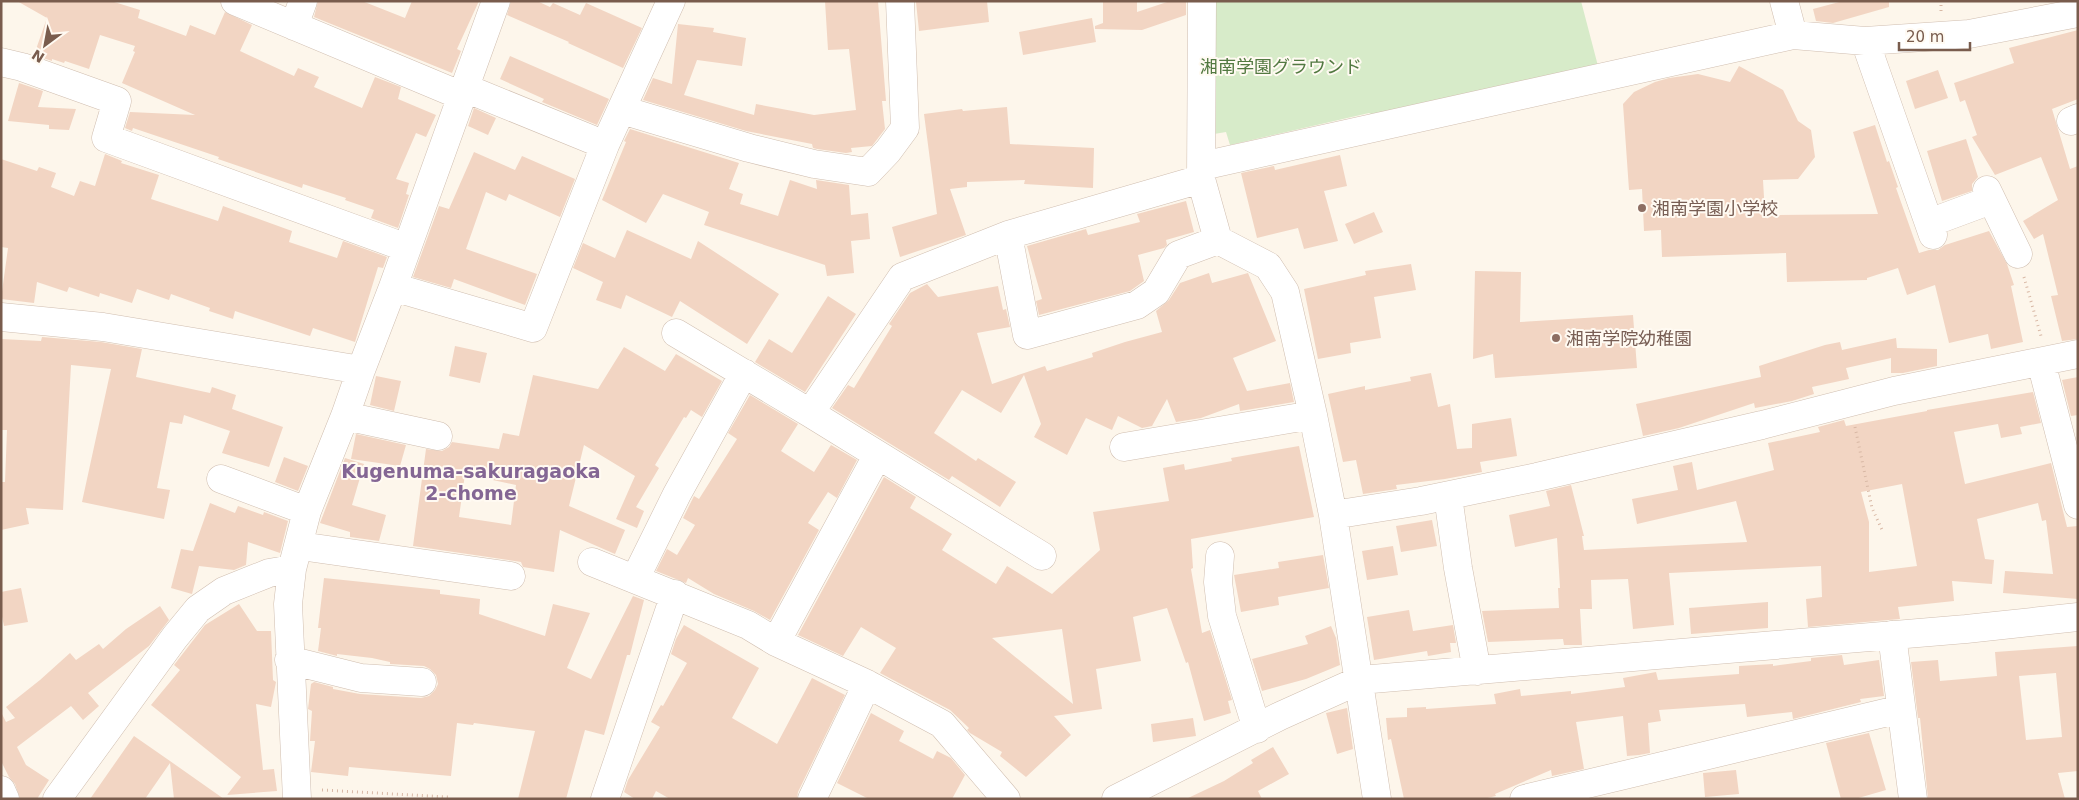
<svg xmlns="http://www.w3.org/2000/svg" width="2079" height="800" font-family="'DejaVu Sans','Noto Sans JP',sans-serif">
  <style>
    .green { fill: #d7ebc9 }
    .building { fill: #f2d5c3; fill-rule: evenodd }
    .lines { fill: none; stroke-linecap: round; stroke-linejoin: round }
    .minor-casing { stroke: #d0beb0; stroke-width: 29 }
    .path { stroke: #d8b8a5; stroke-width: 3; stroke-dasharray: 1 4; stroke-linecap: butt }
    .minor { stroke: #fff; stroke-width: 28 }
    .education-dot { fill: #8d6e63; stroke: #fffaf2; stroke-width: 2 }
    .labels { text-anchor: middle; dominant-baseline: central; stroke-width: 4; stroke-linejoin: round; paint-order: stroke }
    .park-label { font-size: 18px; fill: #527941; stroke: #fffaf2 }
    .education-label { font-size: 18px; fill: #785e54; stroke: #fffaf2; text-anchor: start }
    .neighbourhood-label { font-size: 19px; font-weight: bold; fill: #846694; stroke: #fffaf2 }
  </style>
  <rect width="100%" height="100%" fill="#fdf6eb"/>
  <path class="green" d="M 1216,1 L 1581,1 L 1598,66 L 1383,120 L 1369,113 L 1230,145 L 1226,132 L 1214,134 Z"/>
  <path class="building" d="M 17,1 L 111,1 L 140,10 L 138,18 L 186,36 L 190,25 L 215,35 L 225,12 L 252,25 L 240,51 L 294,76 L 298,68 L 319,77 L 314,87 L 362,108 L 375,77 L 401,87 L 398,99 L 436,115 L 426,137 L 416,133 L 396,179 L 409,183 L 406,194 L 409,195 L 398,228 L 371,218 L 374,210 L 345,200 L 346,198 L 303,184 L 302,188 L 218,159 L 219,157 L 133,128 L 132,131 L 125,128 L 130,112 L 195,115 L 122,83 L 135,52 L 133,51 L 135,46 L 100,35 L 89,69 L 65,61 L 64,63 L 52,59 L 52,61 L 34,55 L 47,18 Z
    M 318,1 L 362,1 L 405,18 L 412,1 L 479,1 L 457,49 L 461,51 L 452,73 L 314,17 Z
    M 511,1 L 537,1 L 550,7 L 553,3 L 580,15 L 586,3 L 642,28 L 623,68 L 568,43 L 569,42 L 507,15 Z
    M 825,1 L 878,1 L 886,101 L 882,101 L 885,129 L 872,146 L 851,148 L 852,152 L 846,153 L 817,149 L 813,148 L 812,144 L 746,131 L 643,100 L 653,78 L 672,84 L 678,24 L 714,28 L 713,32 L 746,38 L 742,66 L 697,60 L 684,95 L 754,115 L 756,104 L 814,115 L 856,110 L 849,49 L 828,50 Z
    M 925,1 L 987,1 L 989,22 L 919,31 L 916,2 Z
    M 1103,1 L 1137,1 L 1137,12 L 1170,1 L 1186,1 L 1186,15 L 1142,30 L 1095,29 L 1095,26 L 1103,23 Z
    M 1843,1 L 1889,1 L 1889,7 L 1833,23 L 1816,21 L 1813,9 Z
    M 1092,18 L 1096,42 L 1023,55 L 1019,32 Z
    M 2078,30 L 2078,99 L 2052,109 L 2070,169 L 2078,166 L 2078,339 L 2062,341 L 2051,296 L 2058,295 L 2043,234 L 2034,239 L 2023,221 L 2058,200 L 2041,157 L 1995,175 L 1972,137 L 1977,135 L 1965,100 L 1960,102 L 1954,83 L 2014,63 L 2009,48 Z
    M 510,56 L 609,99 L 597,125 L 542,102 L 544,99 L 500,79 Z
    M 1739,66 L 1783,90 L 1798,121 L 1811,130 L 1815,157 L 1798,179 L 1763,180 L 1765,215 L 1878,214 L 1853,132 L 1875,125 L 1887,162 L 1889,161 L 1898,187 L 1896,188 L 1919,253 L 1929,250 L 1938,250 L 1945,245 L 1989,231 L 2007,264 L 2014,285 L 2011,286 L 2023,342 L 1991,349 L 1988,334 L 1949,343 L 1935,285 L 1907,295 L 1898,268 L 1867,278 L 1867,280 L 1787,282 L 1786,253 L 1662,257 L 1661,230 L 1644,231 L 1642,189 L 1629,190 L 1623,104 L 1634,92 L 1655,82 L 1669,78 L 1698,74 L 1730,82 Z
    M 1938,70 L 1948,98 L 1915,109 L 1906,81 Z
    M 19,83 L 43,91 L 38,107 L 76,109 L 69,130 L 49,129 L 49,125 L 8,121 Z
    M 1007,107 L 1010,144 L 1094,148 L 1093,188 L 1024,184 L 1025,180 L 967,182 L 967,187 L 950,189 L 966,235 L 900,257 L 892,227 L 937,214 L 924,114 L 962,109 L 963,111 Z
    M 474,108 L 496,118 L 488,135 L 468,126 Z
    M 630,129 L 739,163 L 729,189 L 743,194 L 740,204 L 778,216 L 790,180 L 817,189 L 816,180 L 849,185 L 851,215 L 868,213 L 870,239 L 851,241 L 854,273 L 827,276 L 825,265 L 704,225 L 709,212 L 663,194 L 646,223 L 602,200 L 626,142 L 624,141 Z
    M 1966,139 L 1978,177 L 1972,184 L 1972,191 L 1942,201 L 1927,151 Z
    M 474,152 L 515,170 L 522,156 L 575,179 L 560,217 L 509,194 L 506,201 L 486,192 L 466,249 L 537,274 L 525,305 L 454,279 L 451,288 L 413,277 L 439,206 L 449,209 Z
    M 105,154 L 122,161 L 121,163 L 159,175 L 151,199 L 218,221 L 223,206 L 292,231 L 289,242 L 337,258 L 343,241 L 387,257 L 383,268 L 378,267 L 355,342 L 313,328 L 310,336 L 235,311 L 233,319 L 209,311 L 210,308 L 171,294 L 169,300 L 137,289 L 132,303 L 100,293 L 99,297 L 69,287 L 67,292 L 37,282 L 34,303 L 1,299 L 8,248 L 1,247 L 1,159 L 37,171 L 39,167 L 56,173 L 51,187 L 74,196 L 80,181 L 95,186 Z
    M 1340,155 L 1347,186 L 1324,191 L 1338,241 L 1304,249 L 1298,228 L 1257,238 L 1241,173 L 1274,166 L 1275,170 Z
    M 1186,201 L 1194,232 L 1166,240 L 1167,245 L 1164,248 L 1138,255 L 1144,281 L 1130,291 L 1039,315 L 1036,301 L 1042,299 L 1027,246 L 1086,229 L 1088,235 L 1140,222 L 1137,214 Z
    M 1374,212 L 1383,232 L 1354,244 L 1345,224 Z
    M 627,230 L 691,259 L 698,241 L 779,294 L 747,344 L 680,301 L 672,317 L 626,295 L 621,309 L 596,300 L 603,282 L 573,268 L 583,243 L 615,258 Z
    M 1411,264 L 1416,290 L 1374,297 L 1381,338 L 1350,343 L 1351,353 L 1318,359 L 1304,289 L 1366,275 L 1365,271 Z
    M 1475,271 L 1521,272 L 1520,322 L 1633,315 L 1637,368 L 1495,378 L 1493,354 L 1473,359 Z
    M 1209,273 L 1212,283 L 1248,273 L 1276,341 L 1233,358 L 1247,391 L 1290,383 L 1294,402 L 1240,411 L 1239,404 L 1201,418 L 1176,422 L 1167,399 L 1152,426 L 1142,428 L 1118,416 L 1112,430 L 1086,418 L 1067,455 L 1034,437 L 1041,424 L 1024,375 L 1001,413 L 962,390 L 934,433 L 976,461 L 978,458 L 1016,482 L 1000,507 L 952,476 L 949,480 L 832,408 L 848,385 L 854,388 L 892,326 L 889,324 L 910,293 L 927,284 L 938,297 L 998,286 L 1003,310 L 1006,309 L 1010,327 L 977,333 L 992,384 L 1045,366 L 1047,371 L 1093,357 L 1092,353 L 1125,342 L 1162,332 L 1156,311 L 1169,300 L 1180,283 Z
    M 828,296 L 856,314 L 805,392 L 755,362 L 769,339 L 792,353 Z
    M 42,337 L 101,342 L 142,349 L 136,377 L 210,393 L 212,387 L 236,395 L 232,409 L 283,427 L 269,467 L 222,453 L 230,431 L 184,415 L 182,424 L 170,422 L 157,488 L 170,490 L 164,519 L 82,502 L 111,369 L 71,365 L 63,510 L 26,508 L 29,524 L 1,530 L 1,482 L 5,482 L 7,430 L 1,430 L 1,339 L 41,341 Z
    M 1896,338 L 1897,348 L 1937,349 L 1937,366 L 1903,373 L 1891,373 L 1891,358 L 1846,368 L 1849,379 L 1812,387 L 1814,394 L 1792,401 L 1755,408 L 1754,403 L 1679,428 L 1643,436 L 1636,404 L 1761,377 L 1759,366 L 1825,345 L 1840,342 L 1842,350 Z
    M 455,346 L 487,353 L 480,383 L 449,376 Z
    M 624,347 L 665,371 L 676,354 L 722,381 L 702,417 L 691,410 L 686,418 L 684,417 L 655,465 L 659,468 L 636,507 L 644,511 L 637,528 L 616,519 L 635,476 L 584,445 L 569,506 L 625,530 L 615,554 L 560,530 L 554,572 L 523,567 L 521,562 L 413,546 L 426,449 L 442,451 L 449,447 L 452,442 L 499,449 L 503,433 L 519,436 L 533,375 L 598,389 ZM 465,474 L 516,485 L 511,525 L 459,517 Z
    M 1431,373 L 1438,407 L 1450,404 L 1457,449 L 1472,448 L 1472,424 L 1511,418 L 1517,456 L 1480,462 L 1482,472 L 1445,479 L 1396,485 L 1397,489 L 1363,494 L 1356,460 L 1343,462 L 1328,394 L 1365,386 L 1365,390 L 1411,381 L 1410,377 Z
    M 376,376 L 401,381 L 394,411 L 370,405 Z
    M 2078,377 L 2078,415 L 2071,416 L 2062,380 Z
    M 2033,392 L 2041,423 L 2020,427 L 2022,434 L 2001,438 L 1998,424 L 1954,432 L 1965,484 L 2051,463 L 2067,527 L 2078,526 L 2078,599 L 2003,593 L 2005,571 L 2053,574 L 2046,520 L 2042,521 L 2038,503 L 1977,519 L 1985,559 L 1994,560 L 1992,584 L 1952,581 L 1954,601 L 1898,607 L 1900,619 L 1808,627 L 1806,599 L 1822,597 L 1821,566 L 1669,573 L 1674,625 L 1633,629 L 1628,579 L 1591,580 L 1592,609 L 1580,609 L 1582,645 L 1564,645 L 1563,639 L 1488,642 L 1482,611 L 1559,608 L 1558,588 L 1560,588 L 1557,538 L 1515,547 L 1509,515 L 1550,506 L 1546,491 L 1571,485 L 1584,536 L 1582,536 L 1584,550 L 1747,542 L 1736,501 L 1637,524 L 1632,499 L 1678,490 L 1673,466 L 1692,462 L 1697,490 L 1774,470 L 1768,443 L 1820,432 L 1818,427 L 1844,420 L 1846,426 L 1927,411 L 1927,410 ZM 1902,484 L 1917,566 L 1869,572 L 1869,522 L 1861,492 Z
    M 750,395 L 798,424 L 781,451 L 814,472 L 831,445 L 857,460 L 837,498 L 828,492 L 808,523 L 819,530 L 770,620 L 754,611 L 714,594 L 688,578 L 686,583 L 656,571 L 667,549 L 677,555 L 695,525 L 683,518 L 694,496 L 699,499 L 737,439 L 728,433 Z
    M 356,434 L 406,445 L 400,466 L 351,459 Z
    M 1299,446 L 1314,517 L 1191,539 L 1193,568 L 1191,569 L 1202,633 L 1210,630 L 1232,700 L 1228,701 L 1231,713 L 1204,721 L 1188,662 L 1186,663 L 1167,608 L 1133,617 L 1141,661 L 1096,669 L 1102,709 L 1054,716 L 1071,735 L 1026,777 L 1000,756 L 1002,752 L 970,733 L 967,730 L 969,728 L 950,710 L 880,673 L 896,648 L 861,627 L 843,656 L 798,635 L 884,477 L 916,497 L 910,508 L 952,534 L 942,550 L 996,584 L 1007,566 L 1052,594 L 1100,550 L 1093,512 L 1169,501 L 1163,468 L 1184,464 L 1185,470 L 1232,461 L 1231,458 ZM 1062,629 L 1073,704 L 992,638 Z
    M 284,457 L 308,466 L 298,491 L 275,482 Z
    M 345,458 L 364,464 L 352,505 L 386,515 L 379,541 L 350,537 L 350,532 L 320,523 Z
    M 210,503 L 235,513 L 238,506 L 263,515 L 264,512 L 288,521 L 280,553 L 248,542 L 246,565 L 234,570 L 199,566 L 192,594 L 171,588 L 181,549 L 193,551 Z
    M 1432,520 L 1437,546 L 1401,552 L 1396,526 Z
    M 1393,546 L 1398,575 L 1367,580 L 1362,551 Z
    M 1323,555 L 1329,588 L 1278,597 L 1279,605 L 1241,612 L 1234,575 L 1279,568 L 1278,562 Z
    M 324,578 L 440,590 L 440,594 L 480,599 L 479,614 L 545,636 L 553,604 L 590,613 L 567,668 L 591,679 L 633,596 L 644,600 L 630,655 L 627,655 L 604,735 L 585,730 L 566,799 L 518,799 L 535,731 L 474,723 L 473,725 L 457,723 L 451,776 L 349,767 L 348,776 L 311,772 L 315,741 L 310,741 L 312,711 L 308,709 L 311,684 L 314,682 L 333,687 L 333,689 L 360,694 L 421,698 L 429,696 L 435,690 L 438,684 L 436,675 L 430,669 L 424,666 L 390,664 L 390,662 L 372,658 L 337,654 L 337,656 L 318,651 L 321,628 L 318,628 Z
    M 21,588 L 28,622 L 4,626 L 1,612 L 1,592 Z
    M 1768,602 L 1768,628 L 1691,634 L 1689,608 Z
    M 239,604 L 257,631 L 271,631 L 273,680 L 276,682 L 271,707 L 256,704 L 263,770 L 274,769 L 277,791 L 227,795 L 241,777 L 151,705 L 180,670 L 174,665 L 205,625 Z
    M 160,606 L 169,620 L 149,646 L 88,693 L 99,706 L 83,720 L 71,706 L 17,747 L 26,765 L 49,780 L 37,799 L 20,799 L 15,784 L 9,777 L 1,761 L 1,712 L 6,722 L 15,718 L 6,707 L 40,680 L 70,653 L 76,660 L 99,644 L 103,649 L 126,629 Z
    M 1409,610 L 1413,631 L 1453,625 L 1456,643 L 1450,643 L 1451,652 L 1428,656 L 1427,651 L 1374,660 L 1367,617 Z
    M 684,625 L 759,668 L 732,718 L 777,744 L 812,678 L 845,695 L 798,792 L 797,799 L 670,799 L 656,791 L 652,799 L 635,799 L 624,792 L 628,780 L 660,727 L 651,722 L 661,705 L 663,706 L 687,663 L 671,654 L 676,639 Z
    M 1331,626 L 1336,638 L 1340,665 L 1306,679 L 1262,691 L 1252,659 L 1308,644 L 1305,636 Z
    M 2078,646 L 2078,771 L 2058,773 L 2065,799 L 1928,799 L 1920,718 L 1918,718 L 1911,662 L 1938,660 L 1940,681 L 1997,676 L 1995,652 ZM 2056,673 L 2062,737 L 2026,740 L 2019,676 Z
    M 1842,655 L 1844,665 L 1879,660 L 1884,696 L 1860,699 L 1861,702 L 1793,719 L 1792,712 L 1747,717 L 1745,704 L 1659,710 L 1661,721 L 1648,723 L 1650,753 L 1639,755 L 1627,756 L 1623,716 L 1576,722 L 1584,769 L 1552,776 L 1551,770 L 1495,794 L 1496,796 L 1483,799 L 1404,799 L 1391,739 L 1388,740 L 1386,718 L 1407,717 L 1407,708 L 1426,707 L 1426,709 L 1496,704 L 1494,694 L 1520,689 L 1521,696 L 1571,691 L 1571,694 L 1625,687 L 1623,678 L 1656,672 L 1658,680 L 1739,674 L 1739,666 L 1773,664 L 1773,666 L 1811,661 L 1811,658 Z
    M 1347,708 L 1353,749 L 1337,754 L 1326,713 Z
    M 871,713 L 904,731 L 899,741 L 933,759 L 937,751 L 951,758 L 965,775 L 952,799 L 869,799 L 837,783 Z
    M 1193,718 L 1196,736 L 1153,742 L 1151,724 Z
    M 1869,733 L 1886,790 L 1855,799 L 1841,799 L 1826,743 Z
    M 134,736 L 170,761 L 224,799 L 174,799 L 170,763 L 145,799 L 90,799 Z
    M 1273,747 L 1289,774 L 1258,791 L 1262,799 L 1186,799 L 1224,781 L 1253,763 L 1251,760 Z
    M 1736,770 L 1739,794 L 1705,797 L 1703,773 Z"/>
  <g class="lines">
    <g class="minor-casing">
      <path id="minor" d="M 235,1 L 462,96
        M 1202,1 L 1201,179 L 1218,240 L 1268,266 L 1285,292 L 1313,415 L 1333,515 L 1377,799
        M 1784,1 L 1793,35
        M 294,26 L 303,1
        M 1865,41 L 1933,235
        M 1,62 L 22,67 L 117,101 L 106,138 L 407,248
        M 465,88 L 605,145
        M 622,110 L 749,148 L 814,164 L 868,172 L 888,151 L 905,128 L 900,1
        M 2071,121 L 2078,118
        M 1202,166 L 1793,35 L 1865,41 L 1969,34 L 2078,13
        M 1987,190 L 2018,254
        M 1929,223 L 1991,200
        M 1008,235 L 1027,335 L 1137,305 L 1156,292 L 1178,255 L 1218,240
        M 393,287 L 533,328 L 605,145 L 671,1
        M 1,317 L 103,327 L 361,370
        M 676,333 L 810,413 L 1042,556
        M 2041,362 L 2078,505
        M 810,413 L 902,277 L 1008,235 L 1201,179
        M 345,416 L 438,436
        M 1124,447 L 1313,415
        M 221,479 L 307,511
        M 1448,496 L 1458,568 L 1477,671
        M 1333,515 L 1421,501 L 1537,477 L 1762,425 L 1894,391 L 2078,354
        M 300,546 L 511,576
        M 1220,556 L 1218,582 L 1222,616 L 1257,729
        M 592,562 L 748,625 L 776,642 L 867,684 L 942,724 L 1006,799
        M 635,579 L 677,494 L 744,373
        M 1892,635 L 1913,799
        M 776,642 L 877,456
        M 289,660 L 361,678 L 422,682
        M 1,790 L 5,799
        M 57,799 L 175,637 L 198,609 L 224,591 L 269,573 L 292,569
        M 297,799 L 288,604 L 292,569 L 307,511 L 345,416 L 361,370 L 393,287 L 496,1
        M 605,799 L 675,594
        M 812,799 L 867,684
        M 1116,799 L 1280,716 L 1360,680 L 1966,629 L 2078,617
        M 1524,799 L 1901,709"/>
    </g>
    <path class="path" d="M 1941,11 L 1941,1
      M 2024,277 L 2041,336
      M 1855,427 L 1872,508 L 1883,532
      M 322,790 L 448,797"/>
    <use href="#minor" class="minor"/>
  </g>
  <g class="education-dot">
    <circle cx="1642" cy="208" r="5"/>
    <circle cx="1556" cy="338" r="5"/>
  </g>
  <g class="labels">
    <g class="park-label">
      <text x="1281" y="66">湘南学園グラウンド</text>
    </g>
    <g class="education-label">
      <text x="1652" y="208">湘南学園小学校</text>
      <text x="1566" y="338">湘南学院幼稚園</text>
    </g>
    <g class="neighbourhood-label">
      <text x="471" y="471">Kugenuma-sakuragaoka<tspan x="471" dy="22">2-chome</tspan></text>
    </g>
  </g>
  <rect width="2079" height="800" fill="none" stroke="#795c4d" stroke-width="5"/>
  <g transform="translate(45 45) rotate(212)" stroke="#fffaf2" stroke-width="4" paint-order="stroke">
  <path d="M0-4L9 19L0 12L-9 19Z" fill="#795c4d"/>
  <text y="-8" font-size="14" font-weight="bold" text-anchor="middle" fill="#795c4d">N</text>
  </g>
  <path d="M1899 42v8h71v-8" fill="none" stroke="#795c4d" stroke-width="2.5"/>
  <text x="1906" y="42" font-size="15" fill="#795c4d" stroke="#fffaf2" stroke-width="4" paint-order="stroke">20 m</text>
</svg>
